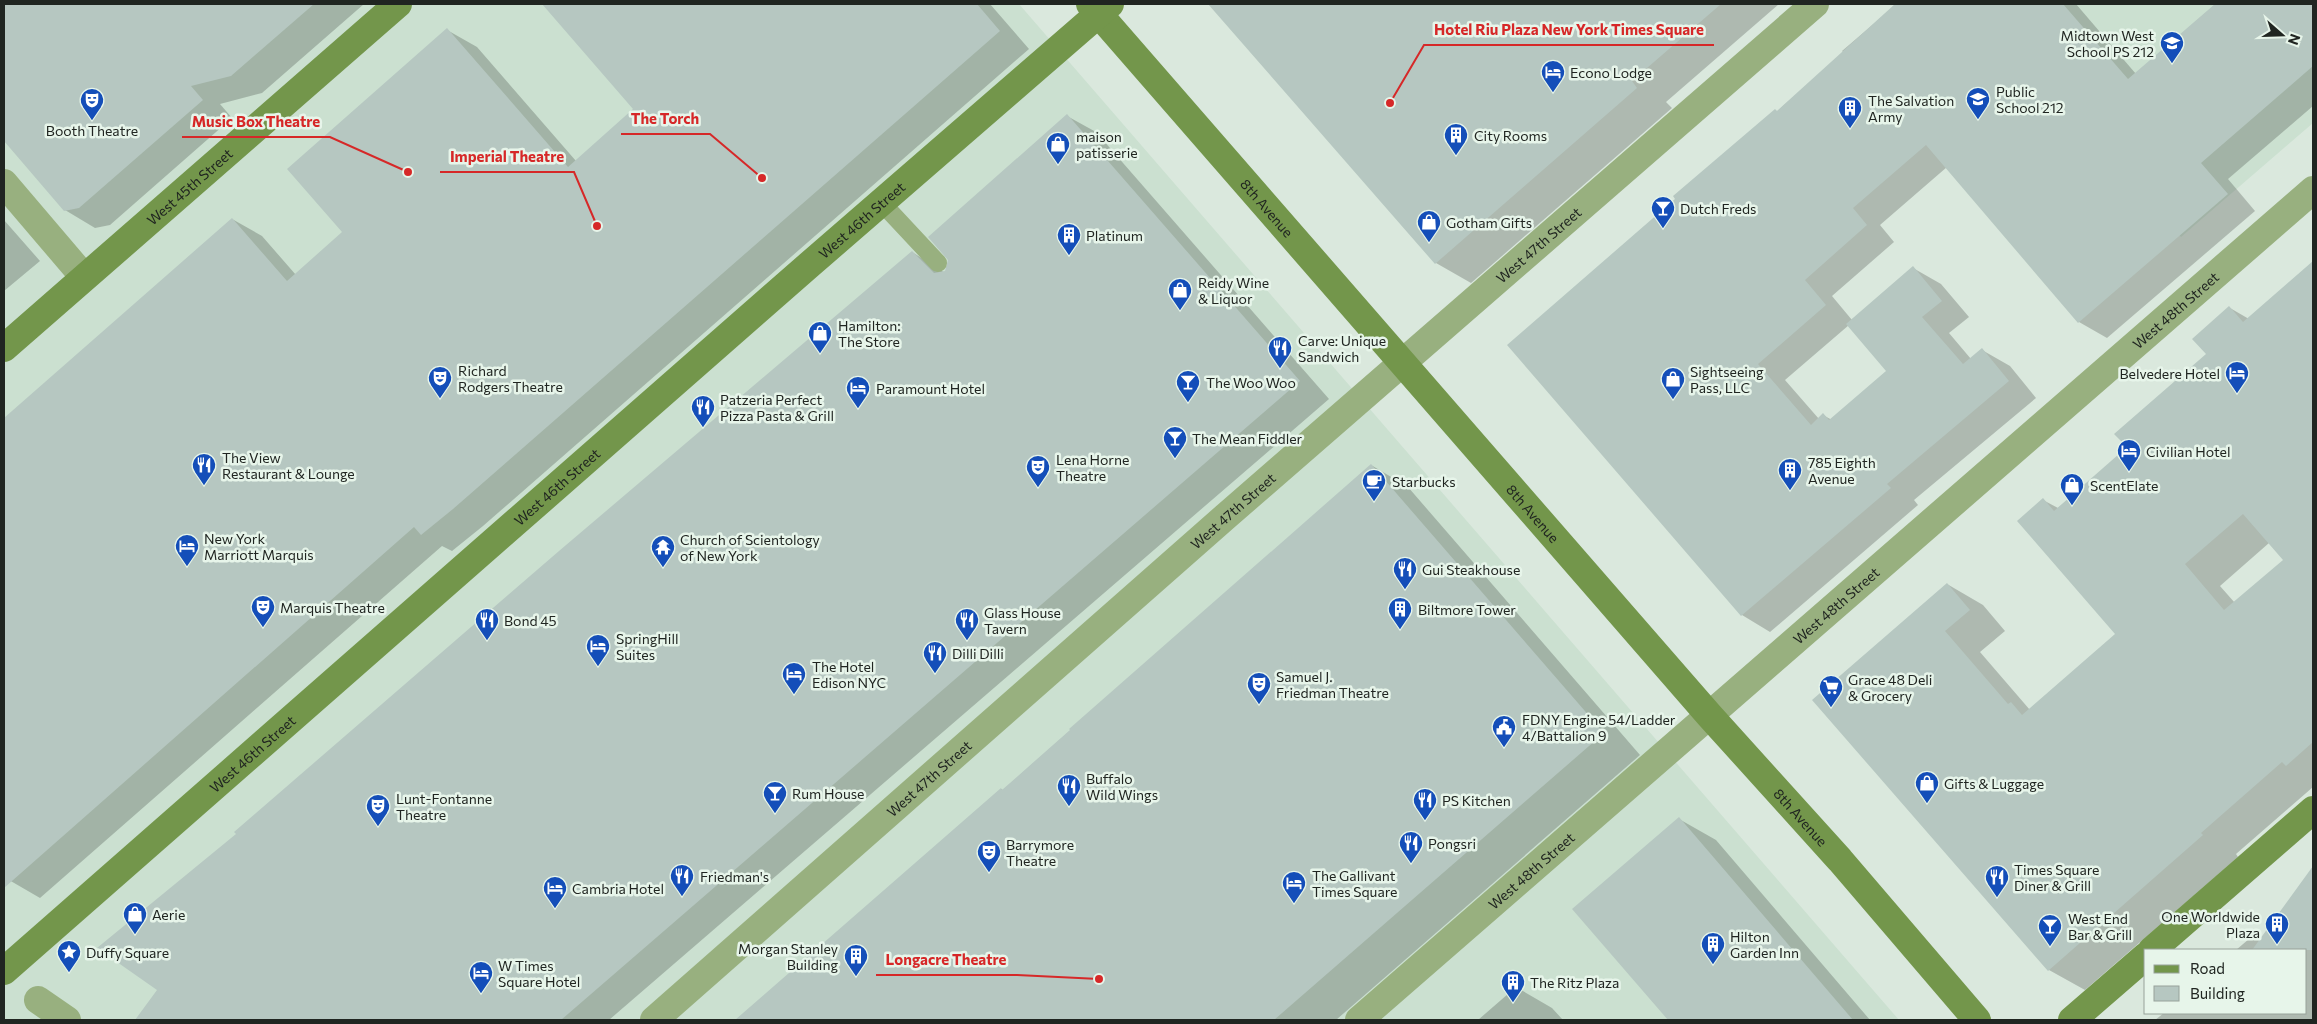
<svg xmlns="http://www.w3.org/2000/svg" width="2317" height="1024" font-family="Commissioner,sans-serif">
  <style>
    .built { fill: #cbe0d0 }
    .shadow { fill: #0003; fill-rule: evenodd }
    .building { fill: #b6c7c1; fill-rule: evenodd }
    .lines { fill: none; stroke-linecap: round; stroke-linejoin: round }
    .service { stroke: #98b07f; stroke-width: 18 }
    .pedestrian { stroke: #98b07f; stroke-width: 28 }
    .minor { stroke: #98b07f; stroke-width: 28 }
    .secondary { stroke: #73964b; stroke-width: 28 }
    .labels { text-anchor: middle; dominant-baseline: central; stroke-width: 5; stroke-linejoin: round; paint-order: stroke }
    .poi-label { font-size: 14px; fill: #202521; stroke: #e7f5ea; text-anchor: start }
    .street-label { font-size: 14px; fill: #202521; stroke: #e7f5ea }
    .leader { fill: none; stroke: #d62828; stroke-width: 2 }
    .callout-dot { fill: #d62828; stroke: #e7f5ea; stroke-width: 2 }
    .callout-label { font-size: 15px; text-anchor: middle; font-weight: bold; fill: #d62828; stroke: #e7f5ea; stroke-width: 5; stroke-linejoin: round; paint-order: stroke }
  </style>
  <rect width="100%" height="100%" fill="#dae8dd"/>
  <path class="built" d="M 4,4 L 1019,4 L 1899,1020 L 4,1020 Z
    M 1979,4 L 2313,4 L 2313,123 L 2181,237 Z"/>
  <path class="shadow" d="M 4,4 L 364,4 L 262,93 L 220,104 L 232,118 L 110,225 L 95,228 L 65,210 L 4,140 Z
    M 544,4 L 990,4 L 1029,49 L 483,526 L 452,551 L 442,546 L 40,898 L 9,880 L 4,876 L 4,420 L 232,219 L 262,236 L 296,275 L 344,232 L 447,30 L 477,47 L 576,161 L 635,110 Z
    M 1210,4 L 1779,4 L 1666,102 L 1672,108 L 1471,283 L 1436,263 Z
    M 1897,4 L 2076,4 L 2136,74 L 2216,4 L 2313,4 L 2313,106 L 2228,179 L 2255,211 L 2107,338 L 2079,322 L 1947,167 L 1880,225 L 1894,242 L 1832,296 L 1852,320 L 1913,268 L 1941,284 L 1969,317 L 1949,333 L 1971,359 L 1982,350 L 2010,366 L 2036,398 L 1914,500 L 1918,505 L 1770,632 L 1742,615 L 1509,345 L 1844,53 L 1842,51 ZM 1849,325 L 1887,371 L 1832,420 L 1823,415 L 1819,419 L 1785,380 Z
    M 1067,116 L 1096,132 L 1329,399 L 609,1020 L 202,1020 L 99,948 L 238,834 L 912,252 L 945,273 Z
    M 4,220 L 40,261 L 4,291 Z
    M 2313,262 L 2313,787 L 2236,854 L 2238,857 L 2085,990 L 2049,970 L 1814,700 L 1947,584 L 1983,605 L 2005,631 L 1980,652 L 2030,710 L 2117,634 L 2043,500 L 2058,508 L 2128,448 L 2207,355 L 2230,308 L 2249,319 ZM 2269,543 L 2285,560 L 2235,603 L 2220,586 Z
    M 1371,465 L 1408,487 L 1640,755 L 1336,1020 L 737,1020 L 1001,789 L 1003,790 Z
    M 1679,819 L 1716,840 L 1870,1020 L 1669,1020 L 1574,909 Z
    M 2313,878 L 2313,1020 L 2155,1020 L 2164,1013 L 2306,1013 L 2306,950 L 2236,950 L 2256,933 L 2263,938 L 2289,901 Z
    M 1516,987 L 1552,1008 L 1563,1020 L 1478,1020 Z"/>
  <path class="building" d="M 4,4 L 314,4 L 231,76 L 191,86 L 203,100 L 79,208 L 64,211 L 4,141 Z
    M 542,4 L 977,4 L 1000,31 L 453,509 L 421,535 L 414,527 L 4,888 L 4,418 L 232,218 L 287,281 L 342,232 L 287,169 L 447,28 L 568,167 L 633,109 Z
    M 1208,4 L 1721,4 L 1632,81 L 1637,88 L 1435,264 Z
    M 1895,4 L 2063,4 L 2128,79 L 2215,4 L 2313,4 L 2313,66 L 2201,163 L 2228,194 L 2078,323 L 1926,145 L 1853,208 L 1867,225 L 1805,280 L 1826,305 L 1758,364 L 1811,425 L 1823,413 L 1829,420 L 1886,371 L 1846,324 L 1913,266 L 1942,301 L 1922,317 L 1963,364 L 1982,348 L 2009,381 L 1887,484 L 1891,488 L 1741,616 L 1507,345 L 1675,199 L 1673,196 L 1775,109 L 1777,111 Z
    M 1067,114 L 1300,381 L 561,1020 L 135,1020 L 157,990 L 97,948 L 236,834 L 234,832 L 293,781 L 559,551 L 912,251 L 934,273 L 945,271 L 948,260 L 928,237 Z
    M 2313,261 L 2313,742 L 2286,766 L 2282,762 L 2201,833 L 2203,835 L 2048,971 L 1812,700 L 1947,583 L 1970,610 L 1945,631 L 2008,704 L 2011,702 L 2022,715 L 2115,634 L 2017,521 L 2043,498 L 2054,511 L 2127,447 L 2114,434 L 2206,354 L 2192,339 L 2229,306 L 2243,322 ZM 2243,514 L 2283,560 L 2224,610 L 2185,564 Z
    M 1371,464 L 1604,733 L 1274,1020 L 735,1020 L 1001,788 L 1002,790 L 1070,730 L 1069,729 Z
    M 1679,817 L 1853,1020 L 1668,1020 L 1572,909 Z
    M 2313,866 L 2313,950 L 2252,950 Z"/>
  <g class="lines">
    <path class="service" d="M 881,202 L 938,263"/>
    <path class="pedestrian" d="M 4,183 L 84,277
      M 38,1000 L 67,1020"/>
    <g class="minor">
      <path id="s1" d="M 654,1020 L 1225,517 L 1815,4"/>
      <path id="s2" d="M 1359,1020 L 2313,190"/>
    </g>
    <g class="secondary">
      <path id="s3" d="M 1090,4 L 1709,715 L 1840,860 L 1977,1020"/>
      <path id="s4" d="M 4,348 L 398,4"/>
      <path d="M 2152,950 L 2313,810"/>
      <path id="s5" d="M 4,971 L 809,265 L 1110,4"/>
      <path d="M 2072,1020 L 2146,956"/>
    </g>
  </g>
  <defs>
    <g id="school-pin" transform="scale(1.25)"><path d="M0 17L-7.5 6A9.5 9.5 0 1 1 7.5 6Z" fill="#144eb9" stroke="#e7f5ea"/><path d="M0-5L7-2L0 1L-7-2ZM-4 1L0 2.5L4 1V4Q0 6-4 4Z" fill="#fff"/></g>
    <g id="hotel-pin" transform="scale(1.25)"><path d="M0 17L-7.5 6A9.5 9.5 0 1 1 7.5 6Z" fill="#144eb9" stroke="#e7f5ea"/><path d="M-6-4.5h1.5V1H6V5H4.5V3h-9V5H-6ZM-4 0a1.8 1.8 0 1 1 3.6 0ZM.5 0V-2.5h3Q6-2.5 6 0Z" fill="#fff"/></g>
    <g id="theatre-pin" transform="scale(1.25)"><path d="M0 17L-7.5 6A9.5 9.5 0 1 1 7.5 6Z" fill="#144eb9" stroke="#e7f5ea"/><path d="M-5-5.5Q0-4 5-5.5V0Q5 5 0 6Q-5 5-5 0ZM-3.3-2.5H-1v1.5H-3.3ZM1-2.5H3.3v1.5H1ZM-2.8 1Q0 5.5 2.8 1Z" fill="#fff"/></g>
    <g id="building-pin" transform="scale(1.25)"><path d="M0 17L-7.5 6A9.5 9.5 0 1 1 7.5 6Z" fill="#144eb9" stroke="#e7f5ea"/><path d="M-4-6H4V6H1V3H-1V6H-4ZM-2.5-4.3h1.7v1.8h-1.7ZM.8-4.3h1.7v1.8H.8ZM-2.5-1h1.7V.8h-1.7ZM.8-1h1.7V.8H.8Z" fill="#fff"/></g>
    <g id="shop-pin" transform="scale(1.25)"><path d="M0 17L-7.5 6A9.5 9.5 0 1 1 7.5 6Z" fill="#144eb9" stroke="#e7f5ea"/><path d="M-5-2.5h2.3a2.7 3.5 0 0 1 5.4 0H5L5.5 6h-11ZM-1.5-2.5h3a1.5 2.3 0 0 0-3 0Z" fill="#fff"/></g>
    <g id="bar-pin" transform="scale(1.25)"><path d="M0 17L-7.5 6A9.5 9.5 0 1 1 7.5 6Z" fill="#144eb9" stroke="#e7f5ea"/><path d="M-6-5H6L.8 .8V4.5H3.5V6h-7V4.5H-.8V.8Z" fill="#fff"/></g>
    <g id="restaurant-pin" transform="scale(1.25)"><path d="M0 17L-7.5 6A9.5 9.5 0 1 1 7.5 6Z" fill="#144eb9" stroke="#e7f5ea"/><path d="M-5-6h1v4h1v-4h1v4h1v-4h1v5L-1.5 .5V6h-2V.5L-5-1ZM5-6V6H3V1.5H1.5Q1.5-4 5-6Z" fill="#fff"/></g>
    <g id="cafe-pin" transform="scale(1.25)"><path d="M0 17L-7.5 6A9.5 9.5 0 1 1 7.5 6Z" fill="#144eb9" stroke="#e7f5ea"/><path d="M-5.5-4.5H6V0H3Q3 3.5 0 3.5H-2.5Q-5.5 3.5-5.5 0ZM3-3.2v2h1.7v-2ZM-6 4.5H4V6H-6Z" fill="#fff"/></g>
    <g id="temple-pin" transform="scale(1.25)"><path d="M0 17L-7.5 6A9.5 9.5 0 1 1 7.5 6Z" fill="#144eb9" stroke="#e7f5ea"/><path d="M0-6L5-2H3V0L6.5 2.5H4V6H1.5V3h-3V6H-4V2.5H-6.5L-3 0V-2H-5Z" fill="#fff"/></g>
    <g id="supermarket-pin" transform="scale(1.25)"><path d="M0 17L-7.5 6A9.5 9.5 0 1 1 7.5 6Z" fill="#144eb9" stroke="#e7f5ea"/><path d="M-6-5.5h2.5l.6 2H6L4.5 2H-2.5L-4.4-4H-6ZM-1.5 3.2a1.3 1.3 0 1 0 .1 0ZM3 3.2a1.3 1.3 0 1 0 .1 0Z" fill="#fff"/></g>
    <g id="civic-pin" transform="scale(1.25)"><path d="M0 17L-7.5 6A9.5 9.5 0 1 1 7.5 6Z" fill="#144eb9" stroke="#e7f5ea"/><path d="M-.6-6.5H3V-4.5H.6V-3L4-1V1h2V6H-6V1h2V-1L-.6-3ZM-1.2 2.5V6h2.4V2.5Z" fill="#fff"/></g>
    <g id="sight-pin" transform="scale(1.25)"><path d="M0 17L-7.5 6A9.5 9.5 0 1 1 7.5 6Z" fill="#144eb9" stroke="#e7f5ea"/><path d="M0-6L1.8-2.2L6-1.7L2.9 1.2L3.7 5.4L0 3.3L-3.7 5.4L-2.9 1.2L-6-1.7L-1.8-2.2Z" fill="#fff"/></g>
  </defs>
  <g fill-rule="evenodd">
    <use href="#school-pin" x="2172" y="43"/>
    <use href="#hotel-pin" x="1553" y="72"/>
    <use href="#school-pin" x="1978" y="99"/>
    <use href="#theatre-pin" x="92" y="100"/>
    <use href="#building-pin" x="1850" y="108"/>
    <use href="#building-pin" x="1456" y="135"/>
    <use href="#shop-pin" x="1058" y="144"/>
    <use href="#bar-pin" x="1663" y="208"/>
    <use href="#shop-pin" x="1429" y="222"/>
    <use href="#building-pin" x="1069" y="235"/>
    <use href="#shop-pin" x="1180" y="290"/>
    <use href="#shop-pin" x="820" y="333"/>
    <use href="#restaurant-pin" x="1280" y="348"/>
    <use href="#hotel-pin" x="2237" y="373"/>
    <use href="#theatre-pin" x="440" y="378"/>
    <use href="#shop-pin" x="1673" y="379"/>
    <use href="#bar-pin" x="1188" y="382"/>
    <use href="#hotel-pin" x="858" y="388"/>
    <use href="#restaurant-pin" x="703" y="407"/>
    <use href="#bar-pin" x="1175" y="438"/>
    <use href="#hotel-pin" x="2129" y="451"/>
    <use href="#restaurant-pin" x="204" y="465"/>
    <use href="#theatre-pin" x="1038" y="467"/>
    <use href="#building-pin" x="1790" y="470"/>
    <use href="#cafe-pin" x="1374" y="481"/>
    <use href="#shop-pin" x="2072" y="485"/>
    <use href="#hotel-pin" x="187" y="546"/>
    <use href="#temple-pin" x="663" y="547"/>
    <use href="#restaurant-pin" x="1405" y="569"/>
    <use href="#theatre-pin" x="263" y="607"/>
    <use href="#building-pin" x="1400" y="609"/>
    <use href="#restaurant-pin" x="487" y="620"/>
    <use href="#restaurant-pin" x="967" y="620"/>
    <use href="#hotel-pin" x="598" y="646"/>
    <use href="#restaurant-pin" x="935" y="653"/>
    <use href="#hotel-pin" x="794" y="674"/>
    <use href="#theatre-pin" x="1259" y="684"/>
    <use href="#supermarket-pin" x="1831" y="687"/>
    <use href="#civic-pin" x="1504" y="727"/>
    <use href="#shop-pin" x="1927" y="783"/>
    <use href="#restaurant-pin" x="1069" y="786"/>
    <use href="#bar-pin" x="775" y="793"/>
    <use href="#restaurant-pin" x="1425" y="800"/>
    <use href="#theatre-pin" x="378" y="806"/>
    <use href="#restaurant-pin" x="1411" y="843"/>
    <use href="#theatre-pin" x="989" y="852"/>
    <use href="#restaurant-pin" x="682" y="876"/>
    <use href="#restaurant-pin" x="1997" y="877"/>
    <use href="#hotel-pin" x="1294" y="883"/>
    <use href="#hotel-pin" x="555" y="888"/>
    <use href="#shop-pin" x="135" y="914"/>
    <use href="#building-pin" x="2277" y="924"/>
    <use href="#bar-pin" x="2050" y="926"/>
    <use href="#building-pin" x="1713" y="944"/>
    <use href="#sight-pin" x="69" y="952"/>
    <use href="#building-pin" x="856" y="956"/>
    <use href="#hotel-pin" x="481" y="973"/>
    <use href="#building-pin" x="1513" y="982"/>
  </g>
  <g class="labels">
    <g class="poi-label">
      <text x="2154" y="35" text-anchor="end">Midtown West<tspan x="2154" dy="16">School PS 212</tspan></text>
      <text x="1570" y="72">Econo Lodge</text>
      <text x="1996" y="91">Public<tspan x="1996" dy="16">School 212</tspan></text>
      <text x="1868" y="100">The Salvation<tspan x="1868" dy="16">Army</tspan></text>
      <text x="92" y="130" text-anchor="middle">Booth Theatre</text>
      <text x="1474" y="135">City Rooms</text>
      <text x="1076" y="136">maison<tspan x="1076" dy="16">patisserie</tspan></text>
      <text x="1680" y="208">Dutch Freds</text>
      <text x="1446" y="222">Gotham Gifts</text>
      <text x="1086" y="235">Platinum</text>
      <text x="1198" y="282">Reidy Wine<tspan x="1198" dy="16">&amp; Liquor</tspan></text>
      <text x="838" y="325">Hamilton:<tspan x="838" dy="16">The Store</tspan></text>
      <text x="1298" y="340">Carve: Unique<tspan x="1298" dy="16">Sandwich</tspan></text>
      <text x="458" y="370">Richard<tspan x="458" dy="16">Rodgers Theatre</tspan></text>
      <text x="1690" y="371">Sightseeing<tspan x="1690" dy="16">Pass, LLC</tspan></text>
      <text x="2220" y="373" text-anchor="end">Belvedere Hotel</text>
      <text x="1206" y="382">The Woo Woo</text>
      <text x="876" y="388">Paramount Hotel</text>
      <text x="720" y="399">Patzeria Perfect<tspan x="720" dy="16">Pizza Pasta &amp; Grill</tspan></text>
      <text x="1192" y="438">The Mean Fiddler</text>
      <text x="2146" y="451">Civilian Hotel</text>
      <text x="222" y="457">The View<tspan x="222" dy="16">Restaurant &amp; Lounge</tspan></text>
      <text x="1056" y="459">Lena Horne<tspan x="1056" dy="16">Theatre</tspan></text>
      <text x="1808" y="462">785 Eighth<tspan x="1808" dy="16">Avenue</tspan></text>
      <text x="1392" y="481">Starbucks</text>
      <text x="2090" y="485">ScentElate</text>
      <text x="204" y="538">New York<tspan x="204" dy="16">Marriott Marquis</tspan></text>
      <text x="680" y="539">Church of Scientology<tspan x="680" dy="16">of New York</tspan></text>
      <text x="1422" y="569">Gui Steakhouse</text>
      <text x="280" y="607">Marquis Theatre</text>
      <text x="1418" y="609">Biltmore Tower</text>
      <text x="984" y="612">Glass House<tspan x="984" dy="16">Tavern</tspan></text>
      <text x="504" y="620">Bond 45</text>
      <text x="616" y="638">SpringHill<tspan x="616" dy="16">Suites</tspan></text>
      <text x="952" y="653">Dilli Dilli</text>
      <text x="812" y="666">The Hotel<tspan x="812" dy="16">Edison NYC</tspan></text>
      <text x="1276" y="676">Samuel J.<tspan x="1276" dy="16">Friedman Theatre</tspan></text>
      <text x="1848" y="679">Grace 48 Deli<tspan x="1848" dy="16">&amp; Grocery</tspan></text>
      <text x="1522" y="719">FDNY Engine 54/Ladder<tspan x="1522" dy="16">4/Battalion 9</tspan></text>
      <text x="1086" y="778">Buffalo<tspan x="1086" dy="16">Wild Wings</tspan></text>
      <text x="1944" y="783">Gifts &amp; Luggage</text>
      <text x="792" y="793">Rum House</text>
      <text x="396" y="798">Lunt-Fontanne<tspan x="396" dy="16">Theatre</tspan></text>
      <text x="1442" y="800">PS Kitchen</text>
      <text x="1428" y="843">Pongsri</text>
      <text x="1006" y="844">Barrymore<tspan x="1006" dy="16">Theatre</tspan></text>
      <text x="2014" y="869">Times Square<tspan x="2014" dy="16">Diner &amp; Grill</tspan></text>
      <text x="1312" y="875">The Gallivant<tspan x="1312" dy="16">Times Square</tspan></text>
      <text x="700" y="876">Friedman's</text>
      <text x="572" y="888">Cambria Hotel</text>
      <text x="152" y="914">Aerie</text>
      <text x="2260" y="916" text-anchor="end">One Worldwide<tspan x="2260" dy="16">Plaza</tspan></text>
      <text x="2068" y="918">West End<tspan x="2068" dy="16">Bar &amp; Grill</tspan></text>
      <text x="1730" y="936">Hilton<tspan x="1730" dy="16">Garden Inn</tspan></text>
      <text x="838" y="948" text-anchor="end">Morgan Stanley<tspan x="838" dy="16">Building</tspan></text>
      <text x="86" y="952">Duffy Square</text>
      <text x="498" y="965">W Times<tspan x="498" dy="16">Square Hotel</tspan></text>
      <text x="1530" y="982">The Ritz Plaza</text>
    </g>
    <g class="street-label">
      <text stroke="none"><textPath href="#s4" startOffset="246">West 45th Street</textPath></text>
      <text stroke="none"><textPath href="#s3" startOffset="270">8th Avenue</textPath></text>
      <text stroke="none"><textPath href="#s5" startOffset="1140">West 46th Street</textPath></text>
      <text stroke="none"><textPath href="#s1" startOffset="1176">West 47th Street</textPath></text>
      <text stroke="none"><textPath href="#s2" startOffset="1082">West 48th Street</textPath></text>
      <text stroke="none"><textPath href="#s5" startOffset="735">West 46th Street</textPath></text>
      <text stroke="none"><textPath href="#s1" startOffset="771">West 47th Street</textPath></text>
      <text stroke="none"><textPath href="#s3" startOffset="675">8th Avenue</textPath></text>
      <text stroke="none"><textPath href="#s2" startOffset="632">West 48th Street</textPath></text>
      <text stroke="none"><textPath href="#s5" startOffset="330">West 46th Street</textPath></text>
      <text stroke="none"><textPath href="#s1" startOffset="366">West 47th Street</textPath></text>
      <text stroke="none"><textPath href="#s3" startOffset="1080">8th Avenue</textPath></text>
      <text stroke="none"><textPath href="#s2" startOffset="228">West 48th Street</textPath></text>
    </g>
  </g>
  <path class="leader" d="M1390 103L1424 45H1714M762 178L710 134H621M408 172L330 137H182M597 226L574 172H440M1099 979L1017 975H876"/>
  <g class="callout-dot">
    <circle cx="1390" cy="103" r="5"/>
    <circle cx="762" cy="178" r="5"/>
    <circle cx="408" cy="172" r="5"/>
    <circle cx="597" cy="226" r="5"/>
    <circle cx="1099" cy="979" r="5"/>
  </g>
  <g class="callout-label">
    <text x="1569" y="35">Hotel Riu Plaza New York Times Square</text>
    <text x="665" y="124">The Torch</text>
    <text x="256" y="127">Music Box Theatre</text>
    <text x="507" y="162">Imperial Theatre</text>
    <text x="946" y="965">Longacre Theatre</text>
  </g>
  <rect width="2317" height="1024" fill="none" stroke="#202521" stroke-width="10"/>
  <rect x="2144" y="949" width="162" height="65" fill="#e7f5ea" stroke="#97a29a"/>
  <rect x="2154" y="965" width="25" height="8" fill="#73964b" stroke="#97a29a"/>
  <text x="2190" y="974" font-size="15" fill="#202521">Road</text>
  <rect x="2154" y="986" width="25" height="15" fill="#b6c7c1" stroke="#97a29a"/>
  <text x="2190" y="999" font-size="15" fill="#202521">Building</text>
  <g transform="translate(2282 35) rotate(110)" stroke="#e7f5ea" stroke-width="4" paint-order="stroke">
  <path d="M0-4L9 19L0 12L-9 19Z" fill="#202521"/>
  <text y="-8" font-size="14" font-weight="bold" text-anchor="middle" fill="#202521">N</text>
  </g>
</svg>
